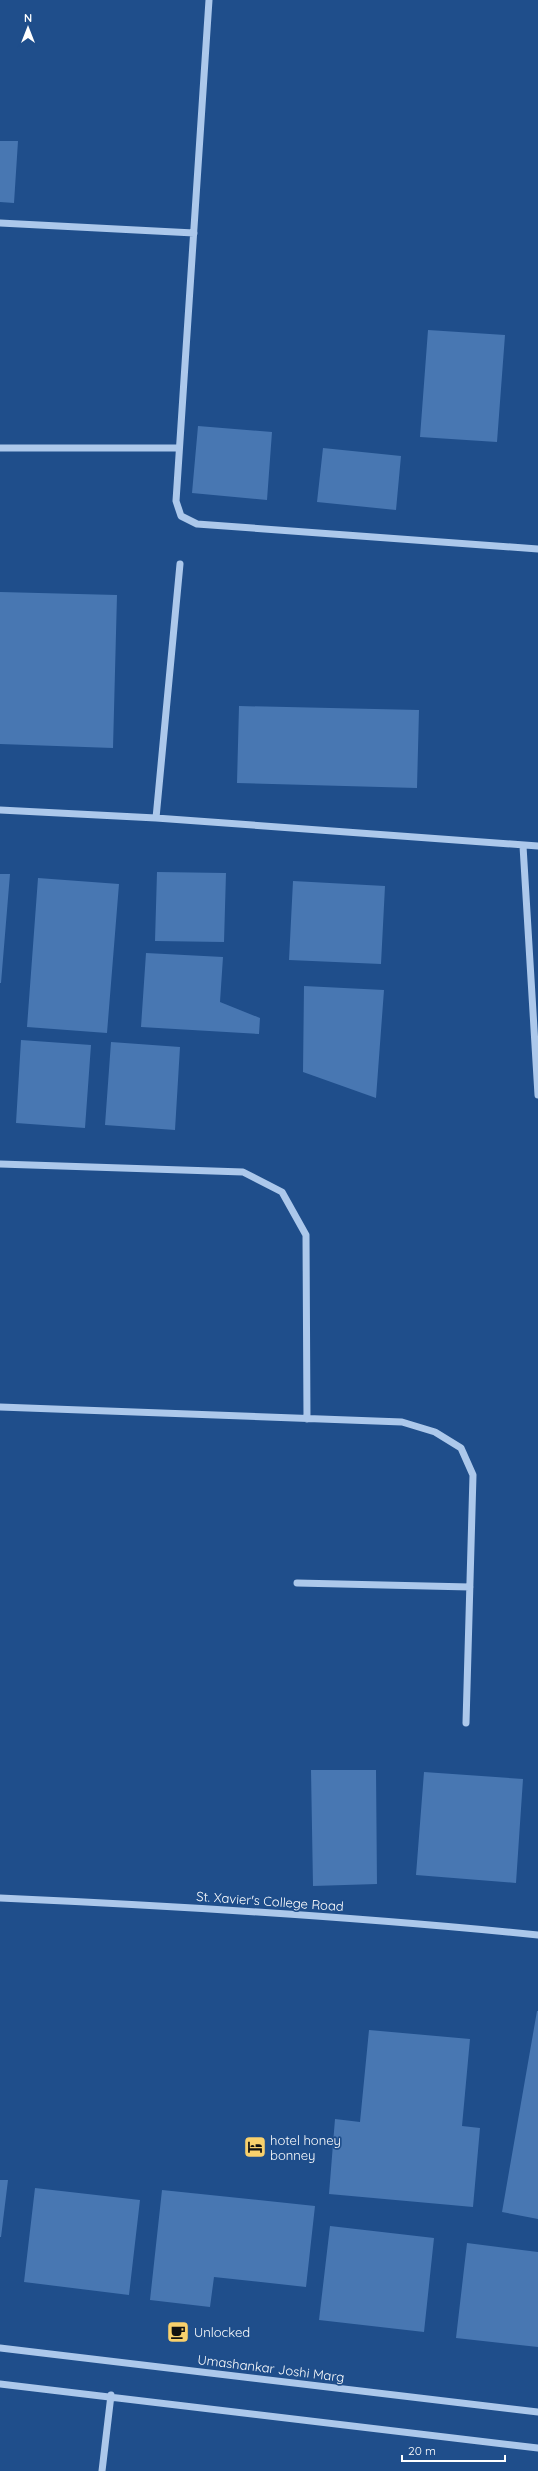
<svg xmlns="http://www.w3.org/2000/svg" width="538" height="2471" font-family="Quicksand,sans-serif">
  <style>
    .building { fill: #4877b2 }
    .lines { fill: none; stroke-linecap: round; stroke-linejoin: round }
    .minor { stroke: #acc8eb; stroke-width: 7 }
    .labels { text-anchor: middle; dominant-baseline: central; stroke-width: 3.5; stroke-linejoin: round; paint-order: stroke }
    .street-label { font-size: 13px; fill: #fff; stroke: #1f4e8b }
    .poi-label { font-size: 13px; fill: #fff; stroke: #1f4e8b; text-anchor: start }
  </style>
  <rect width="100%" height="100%" fill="#1f4e8b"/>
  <path class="building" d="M 0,141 L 18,141 L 14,203 L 0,202 Z
    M 428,330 L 505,335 L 497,442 L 420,437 Z
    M 198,426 L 272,432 L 267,500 L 192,493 Z
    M 323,448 L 401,456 L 396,510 L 317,502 Z
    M 0,592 L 117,595 L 113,748 L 0,744 Z
    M 239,706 L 419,710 L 417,788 L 237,783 Z
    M 157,872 L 226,873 L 224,942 L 155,941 Z
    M 0,874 L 10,874 L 1,983 L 0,983 Z
    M 38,878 L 119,884 L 107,1033 L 27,1027 Z
    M 293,881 L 385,886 L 381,964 L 289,960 Z
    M 146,953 L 223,957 L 220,1002 L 260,1018 L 259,1034 L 141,1027 Z
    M 304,986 L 384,990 L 376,1098 L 303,1072 Z
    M 21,1040 L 91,1045 L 85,1128 L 16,1123 Z
    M 111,1042 L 180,1047 L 175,1130 L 105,1125 Z
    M 311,1770 L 376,1770 L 377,1884 L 313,1886 Z
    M 424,1772 L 523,1779 L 516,1883 L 416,1875 Z
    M 537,2011 L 538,2011 L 538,2219 L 502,2212 Z
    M 369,2030 L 470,2039 L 462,2126 L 480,2128 L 473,2207 L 329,2194 L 335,2119 L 360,2122 Z
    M 0,2180 L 8,2180 L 1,2237 L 0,2237 Z
    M 35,2188 L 140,2200 L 129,2295 L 24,2282 Z
    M 162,2190 L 315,2206 L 306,2287 L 214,2277 L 210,2307 L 150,2300 Z
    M 330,2226 L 434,2238 L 424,2332 L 319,2320 Z
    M 467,2243 L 538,2252 L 538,2347 L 456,2338 Z"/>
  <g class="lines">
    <path class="minor" d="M 209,0 L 176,501 L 181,516 L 197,524 L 538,549
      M 0,223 L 194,233
      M 0,448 L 179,448
      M 0,810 L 156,818 L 538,846
      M 156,818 L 180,564
      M 523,846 L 538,1095
      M 0,1164 L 243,1172 L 282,1192 L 306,1235 L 307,1419
      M 0,1407 L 402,1422 L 435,1432 L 461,1448 L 473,1475 L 466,1723
      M 297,1583 L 470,1587
      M 0,1898 C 180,1906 359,1917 538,1935
      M 0,2348 L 538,2412
      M 0,2384 L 538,2448
      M 102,2471 L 111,2395"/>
  </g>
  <defs>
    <g id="hotel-square" transform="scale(1.15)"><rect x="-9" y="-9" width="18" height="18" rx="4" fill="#f9d16c" stroke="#1f4e8b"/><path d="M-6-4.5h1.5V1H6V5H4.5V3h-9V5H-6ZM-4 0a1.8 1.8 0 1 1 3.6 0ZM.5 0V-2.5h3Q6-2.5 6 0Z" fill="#111"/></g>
    <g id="cafe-square" transform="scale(1.15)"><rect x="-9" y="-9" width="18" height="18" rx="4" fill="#f9d16c" stroke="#1f4e8b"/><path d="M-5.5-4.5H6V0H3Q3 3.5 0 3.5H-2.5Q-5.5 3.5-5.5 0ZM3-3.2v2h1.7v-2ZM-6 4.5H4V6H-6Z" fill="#111"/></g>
  </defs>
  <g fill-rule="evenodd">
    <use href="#hotel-square" x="255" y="2147"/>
    <use href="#cafe-square" x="178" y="2332"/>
  </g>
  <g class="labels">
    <g class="street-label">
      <text transform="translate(270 1901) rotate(4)">St. Xavier's College Road</text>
      <text transform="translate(271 2368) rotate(7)">Umashankar Joshi Marg</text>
    </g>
    <g class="poi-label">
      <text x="270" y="2140">hotel honey<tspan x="270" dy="15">bonney</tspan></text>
      <text x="194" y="2332">Unlocked</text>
    </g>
  </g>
  <g transform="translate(28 28)" stroke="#1f4e8b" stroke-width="3" paint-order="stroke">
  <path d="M0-3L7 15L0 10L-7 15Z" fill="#ffffff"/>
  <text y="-6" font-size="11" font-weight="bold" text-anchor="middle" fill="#ffffff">N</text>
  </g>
  <path d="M402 2455v6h103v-6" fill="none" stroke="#ffffff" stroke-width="2"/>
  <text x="408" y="2455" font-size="12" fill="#ffffff" stroke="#1f4e8b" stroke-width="3" paint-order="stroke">20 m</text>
</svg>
